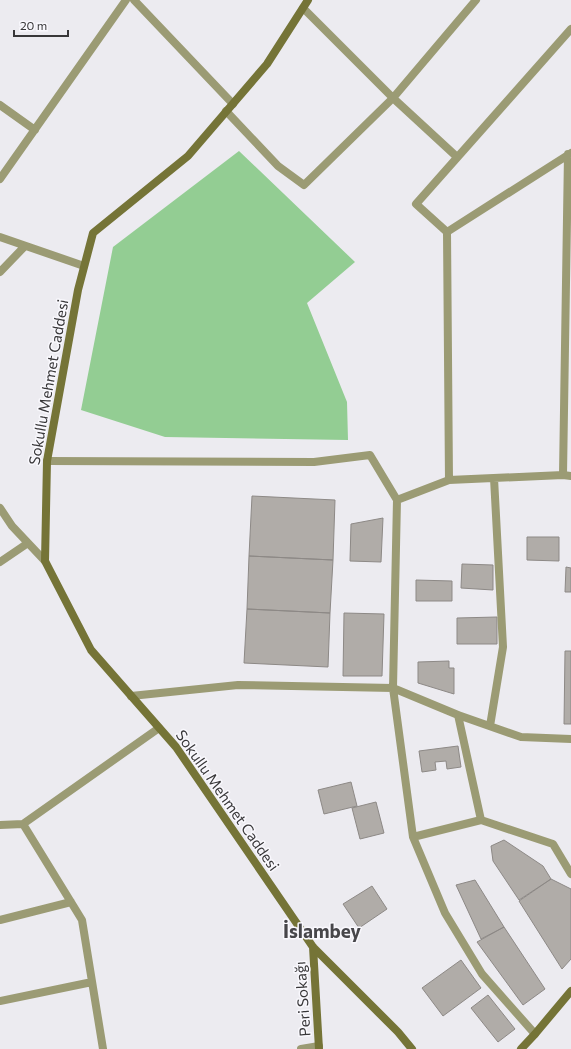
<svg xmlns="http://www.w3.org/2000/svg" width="571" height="1049" font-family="Commissioner,sans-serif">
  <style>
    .green { fill: #93cd93 }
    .building { fill: #b0aca8; stroke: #8d8986 }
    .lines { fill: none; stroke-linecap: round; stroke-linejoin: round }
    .street { stroke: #9b9b74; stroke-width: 8 }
    .secondary { stroke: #757437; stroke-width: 8 }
    .labels { text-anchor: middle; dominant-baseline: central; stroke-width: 3; stroke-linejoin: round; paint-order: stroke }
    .street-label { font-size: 15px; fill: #383739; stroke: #f9f8fd }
    .district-label { font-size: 19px; font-weight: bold; fill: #47464a; stroke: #f9f8fd }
  </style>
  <rect width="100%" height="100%" fill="#ecebf0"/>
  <path class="green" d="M 239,151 L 355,262 L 307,303 L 347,402 L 348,440 L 165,437 L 81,410 L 113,247 Z"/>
  <path class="building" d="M 252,496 L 335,500 L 333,560 L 249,556 Z
    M 383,518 L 381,562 L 350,561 L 351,524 Z
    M 527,537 L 559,537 L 559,561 L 527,560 Z
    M 249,556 L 333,560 L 330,613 L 247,609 Z
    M 462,564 L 493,565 L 493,590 L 461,588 Z
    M 566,567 L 571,568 L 571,592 L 565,592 Z
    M 416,580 L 452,581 L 452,601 L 416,601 Z
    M 247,609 L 330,613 L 328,667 L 244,663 Z
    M 344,613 L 384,614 L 382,676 L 343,676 Z
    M 497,617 L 497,644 L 457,644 L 457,618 Z
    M 565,651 L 571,651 L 571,724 L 564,724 Z
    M 449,661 L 449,668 L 454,668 L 454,694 L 418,683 L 418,662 Z
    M 458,746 L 461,767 L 447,769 L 446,761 L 435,762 L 436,770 L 422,772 L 419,751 Z
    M 351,782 L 357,806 L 324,814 L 318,790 Z
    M 376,802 L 384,833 L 360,839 L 352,808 Z
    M 504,840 L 543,866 L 551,879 L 519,900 L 493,861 L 491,846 Z
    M 551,879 L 571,889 L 571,959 L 562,969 L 519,901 Z
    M 475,880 L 504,927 L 481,939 L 456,885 Z
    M 372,886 L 387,909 L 359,928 L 343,904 Z
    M 504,927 L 545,989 L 523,1005 L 477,942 Z
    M 461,960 L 481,988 L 443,1016 L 422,988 Z
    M 488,995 L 515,1029 L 498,1042 L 471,1008 Z"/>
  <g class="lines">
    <path class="street" d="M 134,0 L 233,104
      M 303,8 L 393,98 L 457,157
      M 571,29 L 416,204 L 447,232 L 571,153
      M 0,105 L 35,130
      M 226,111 L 278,166 L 304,185 L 393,98 L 476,0
      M 0,179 L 126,0
      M 447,232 L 449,480
      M 0,237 L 84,266
      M 0,272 L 25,246
      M 47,461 L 314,462 L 370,455 L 397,500 L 393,688 L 413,837 L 445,913 L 482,974 L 535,1034
      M 563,475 L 568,154
      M 397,500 L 449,480 L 563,475 L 571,476
      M 0,508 L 12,526 L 45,561
      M 0,562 L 28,543
      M 131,696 L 238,685 L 393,688 L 458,715 L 521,737 L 571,739
      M 458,715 L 481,820
      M 490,726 L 503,647 L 494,478
      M 23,824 L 82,920 L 103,1049
      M 0,825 L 23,824 L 159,728
      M 413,837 L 481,820 L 553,844 L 571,874
      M 0,920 L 71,902
      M 0,1001 L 92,982
      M 301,1049 L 319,1046"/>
    <path class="secondary" d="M 308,0 L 267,64 L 188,156 L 93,233 L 78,290 L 47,461 L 45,561 L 91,650 L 176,747 L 313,947 L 398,1032 L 412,1049
      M 313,947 L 319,1049
      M 521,1049 L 535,1034 L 571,991"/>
  </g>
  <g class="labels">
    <g class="street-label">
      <text transform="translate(48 382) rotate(-80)">Sokullu Mehmet Caddesi</text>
      <text transform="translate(228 800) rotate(55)">Sokullu Mehmet Caddesi</text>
      <text transform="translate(302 999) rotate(-94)">Peri Sokağı</text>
    </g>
    <g class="district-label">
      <text x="322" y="930">İslambey</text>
    </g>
  </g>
  <path d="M14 30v6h54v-6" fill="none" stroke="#383739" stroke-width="2"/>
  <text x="20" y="30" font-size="12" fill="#383739" stroke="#f9f8fd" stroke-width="3" paint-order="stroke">20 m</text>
</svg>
